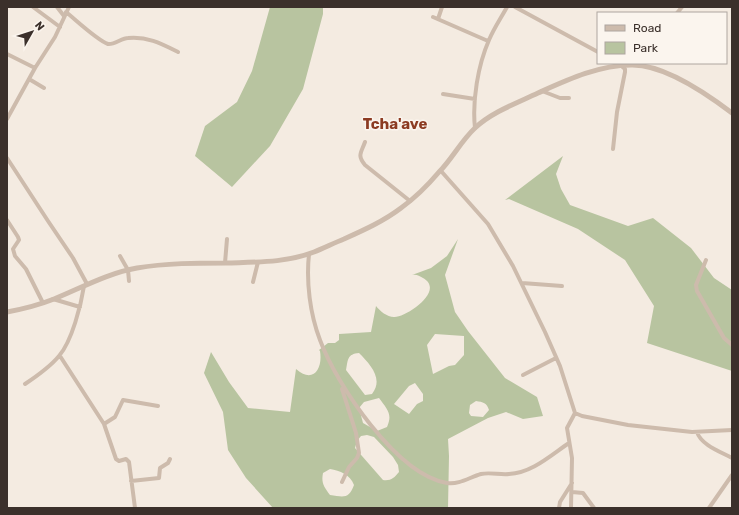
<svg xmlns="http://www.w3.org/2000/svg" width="739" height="515" font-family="Rubik,sans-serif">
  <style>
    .green { fill: #b8c4a0; fill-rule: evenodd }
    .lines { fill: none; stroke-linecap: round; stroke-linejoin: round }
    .minor { stroke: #cdbbac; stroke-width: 4 }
    .tertiary { stroke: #cdbbac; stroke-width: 5 }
    .labels { text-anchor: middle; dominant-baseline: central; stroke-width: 3; stroke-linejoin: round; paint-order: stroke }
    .quarter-label { font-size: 15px; font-weight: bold; fill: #8c3b22; stroke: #fbf5ee }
  </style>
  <rect width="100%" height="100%" fill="#f4ebe1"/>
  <path class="green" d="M 270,7 L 323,7 L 323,14 L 303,89 L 270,146 L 232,187 L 195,156 L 205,126 L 237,102 L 252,71 Z
    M 563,156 L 556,174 L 561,189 L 570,205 L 628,226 L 653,218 L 691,248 L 714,278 L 732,290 L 732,371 L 647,343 L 654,306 L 625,260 L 578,229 L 509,199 L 505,200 Z
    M 458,239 L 445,275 L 455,312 L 468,331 L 505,378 L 537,397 L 543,416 L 523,419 L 506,412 L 488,418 L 448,439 L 449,456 L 448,508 L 273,508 L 246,478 L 228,450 L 223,412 L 204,373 L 211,352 L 229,382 L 248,408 L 290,412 L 296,369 C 313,384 323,369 320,351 L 319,350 L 328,343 L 335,343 L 339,340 L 339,334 L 371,332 L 376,306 C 380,311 387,317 394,317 C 405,318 446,291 423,278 C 419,276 417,274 412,275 L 431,268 L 447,256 ZM 435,334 L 464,336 L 464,355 L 455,365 L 449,366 L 433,374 L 427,345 ZM 359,353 C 370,364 384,379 372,394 L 365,395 L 346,370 C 348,360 347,354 359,353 ZM 415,383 L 423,394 L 423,401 L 417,404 L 409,414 L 394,404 L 409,386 ZM 379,398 C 387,409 393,414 387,427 L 377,431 L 363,423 L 359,408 L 364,402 ZM 476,401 C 483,402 487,403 489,410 L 483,417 L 471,416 L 469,413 L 470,405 ZM 367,435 L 374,437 L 393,457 L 398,465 L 399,472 C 394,478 391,481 383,480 L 355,448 L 357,441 L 361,436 ZM 330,469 C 340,471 350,474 354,485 C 349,499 344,497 330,495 C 324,487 321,483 323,473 Z"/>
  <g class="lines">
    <path class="minor" d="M 33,7 L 60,27
      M 57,7 L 64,16
      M 515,7 L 598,52
      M 66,12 C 76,20 97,40 108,44 C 114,45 122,38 128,38 C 147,36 162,44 178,52
      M 677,13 L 682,7
      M 433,17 L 488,41
      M 438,19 L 442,7
      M 7,54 L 35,68
      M 29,79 L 44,88
      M 542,91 L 560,98 L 569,98
      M 443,94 L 475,99
      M 7,119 L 35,68 L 55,37 L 69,7
      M 475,128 C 472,101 478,65 489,40 C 494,28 501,18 507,7
      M 365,142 C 361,153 357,155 365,165 L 410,201
      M 613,149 L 617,112 L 625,72 L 625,69 L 618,63
      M 7,158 L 48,221 L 73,258 L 87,284
      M 441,171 L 488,224 L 513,266 L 545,332 L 560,366 L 575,413 L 582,416 L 628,425 L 692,432 L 732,430
      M 7,220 L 18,237 L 19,240 L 13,249 L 15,256 L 26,269 L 43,303
      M 309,254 C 306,282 310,314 320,340 C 336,384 397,475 447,483 C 459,485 470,477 481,474 C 490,472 500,475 509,474 C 532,473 551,455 569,443
      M 120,256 L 128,270 L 129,281
      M 706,260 L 696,285 L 697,291 L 724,338 L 732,345
      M 225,263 L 227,239
      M 253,282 L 258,262
      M 522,283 L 562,286
      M 53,299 L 80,307
      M 60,356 L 104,424 L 116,459 L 119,461 L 126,459 L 129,462 L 135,508
      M 523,375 L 556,358
      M 25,384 C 37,376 50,367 59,356 C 72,341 81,305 84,286
      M 104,424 L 115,417 L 123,400 L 158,406
      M 697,432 C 701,445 721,452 732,458
      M 131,481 L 159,478 L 160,468 L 168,463 L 170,459
      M 342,482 L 349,467 L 357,458 L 359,453 L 356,433 L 342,389
      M 572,492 L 583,493 L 594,508
      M 559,508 L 560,502 L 572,483
      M 571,508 L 572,458 L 567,428 L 575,413
      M 709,508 L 732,475"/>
    <path class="tertiary" d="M 7,312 C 23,309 39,305 54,299 C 81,288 108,273 137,268 C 166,263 197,263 226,263 C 256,262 286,263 314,252 C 324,248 334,243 344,239 C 364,230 384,221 401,208 C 415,198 428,185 439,172 C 452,159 461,141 475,128 C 492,112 517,103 538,93 C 567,80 599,65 631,65 C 663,64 707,94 732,113"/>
  </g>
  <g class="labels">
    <g class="quarter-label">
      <text x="395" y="124">Tcha'ave</text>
    </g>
  </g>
  <rect width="739" height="515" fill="none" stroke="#3b302b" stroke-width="16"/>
  <rect x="597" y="12" width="130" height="52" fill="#fbf5ee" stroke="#aea6a0"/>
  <rect x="605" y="25" width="20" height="6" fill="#cdbbac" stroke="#aea6a0"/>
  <text x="633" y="32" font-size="12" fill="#3b302b">Road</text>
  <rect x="605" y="42" width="20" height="12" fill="#b8c4a0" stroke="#aea6a0"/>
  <text x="633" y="52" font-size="12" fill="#3b302b">Park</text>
  <g transform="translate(32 32) rotate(51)" stroke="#fbf5ee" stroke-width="3" paint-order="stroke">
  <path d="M0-3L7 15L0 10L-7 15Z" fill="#3b302b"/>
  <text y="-6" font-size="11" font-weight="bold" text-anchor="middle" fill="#3b302b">N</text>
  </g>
</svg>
